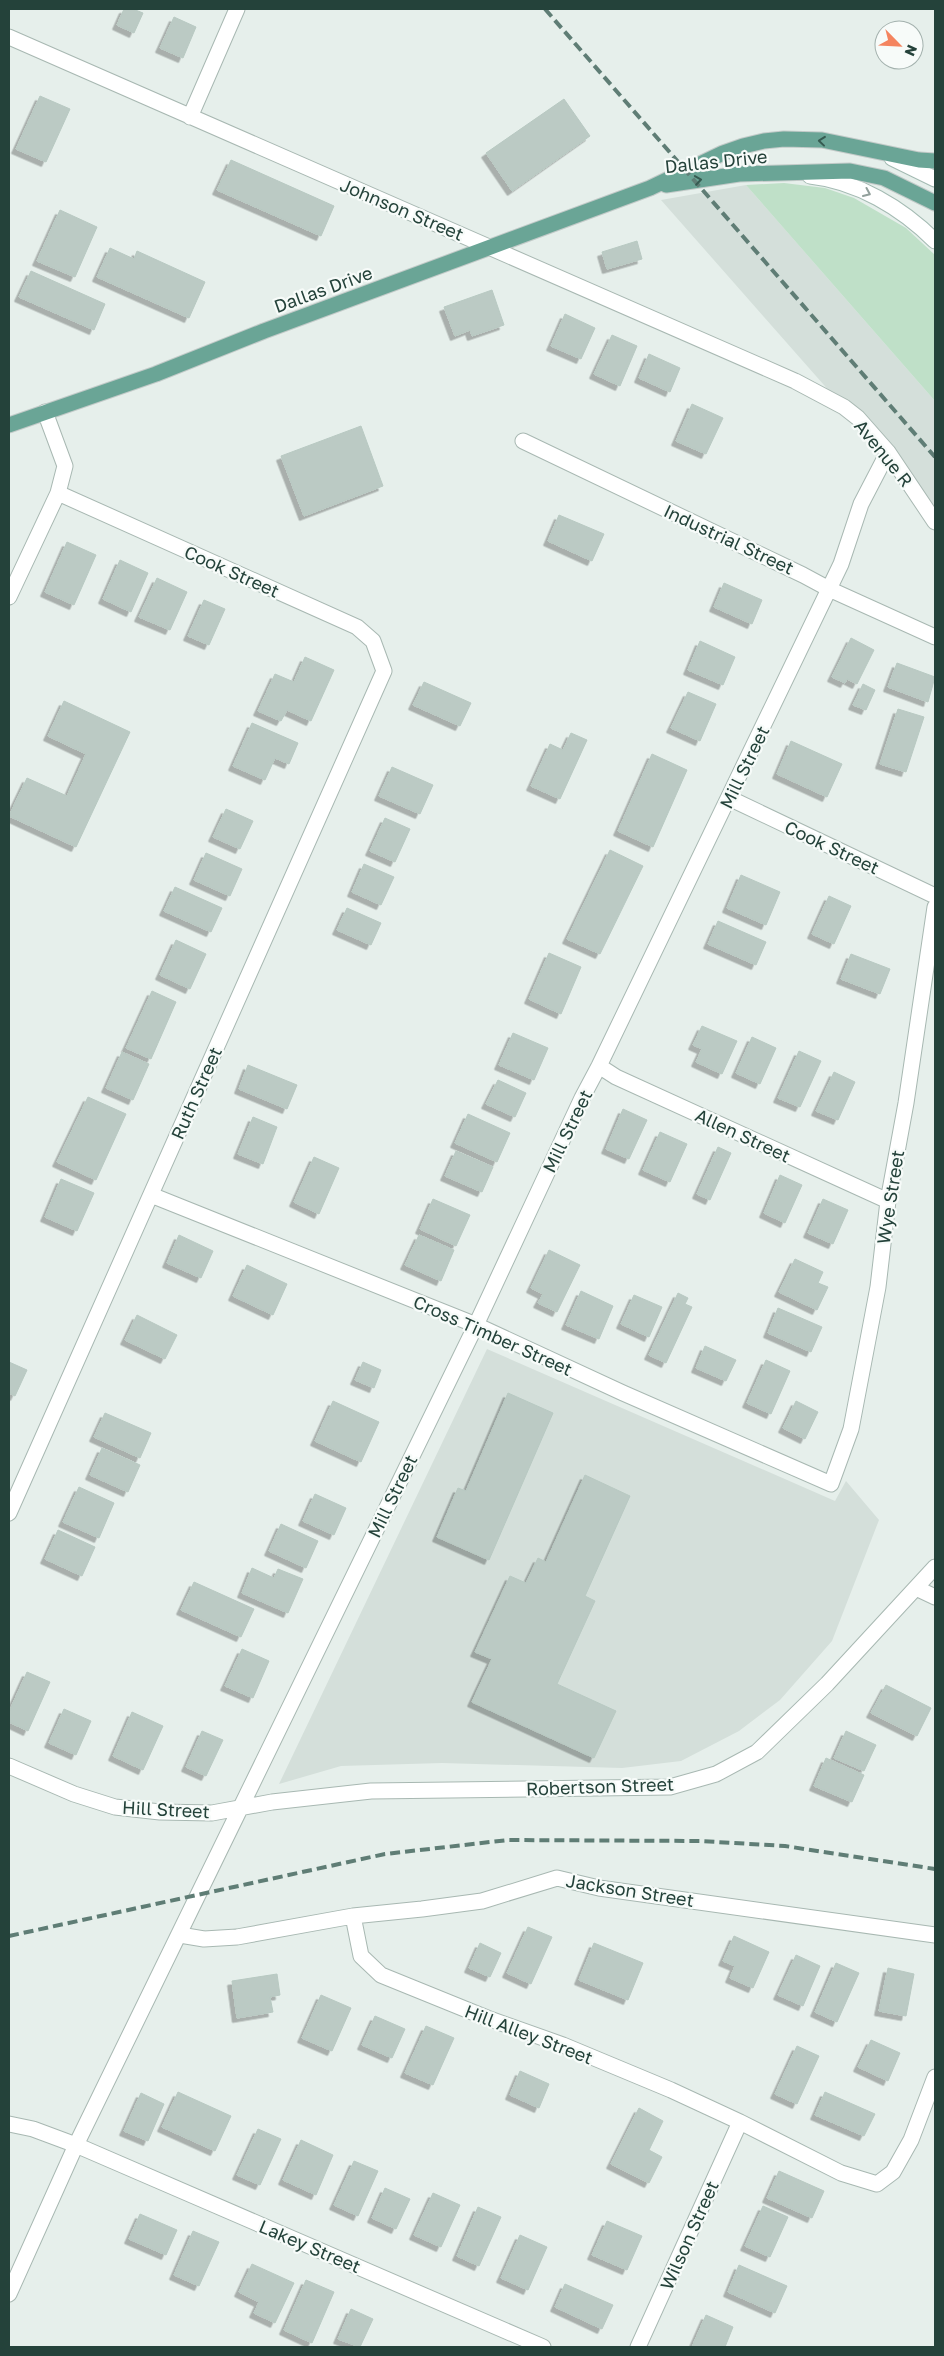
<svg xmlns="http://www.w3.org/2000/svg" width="944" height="2356" font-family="'Golos Text',sans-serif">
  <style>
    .built { fill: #d4dfda }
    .green { fill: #bfe0c8 }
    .building { fill: #bbcac4; stroke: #b8c9c2; filter: url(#shadow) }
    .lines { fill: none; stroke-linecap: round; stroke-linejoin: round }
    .minor-casing { stroke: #a8b8b2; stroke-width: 17 }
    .tertiary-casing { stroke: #a8b8b2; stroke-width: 17 }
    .secondary-casing { stroke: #a4bbb3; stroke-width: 17 }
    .primary-casing { stroke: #c2cac8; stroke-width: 17 }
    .minor { stroke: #fff; stroke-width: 15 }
    .tertiary { stroke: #fff; stroke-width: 15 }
    .secondary { stroke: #fff; stroke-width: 15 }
    .primary { stroke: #6aa596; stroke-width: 15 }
    .rail { stroke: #5f7d75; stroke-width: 4; stroke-dasharray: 10 5; stroke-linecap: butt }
    .oneway { stroke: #365b51 }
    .oneway2 { stroke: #92a09c }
    .labels { text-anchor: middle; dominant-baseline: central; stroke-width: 4.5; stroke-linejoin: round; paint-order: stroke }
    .street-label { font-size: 18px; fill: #24423a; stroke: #f7fbf9 }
  </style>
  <defs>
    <filter id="shadow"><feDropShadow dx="-4.5" dy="4.5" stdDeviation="0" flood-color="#0004"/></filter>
  </defs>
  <rect width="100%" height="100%" fill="#e6efeb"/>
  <path class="built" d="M 746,185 L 935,401 L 935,511 L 661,200 Z
    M 487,1349 L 835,1501 L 846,1481 L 879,1520 L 832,1641 L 780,1700 L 739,1731 L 681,1761 L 622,1768 L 442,1763 L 341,1766 L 279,1784 Z"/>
  <path class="green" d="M 784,183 L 825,188 L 854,198 L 906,228 L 935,255 L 935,401 L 746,185 Z"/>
  <path class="building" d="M 124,9 L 133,9 L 143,13 L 134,33 L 117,25 Z
    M 174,17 L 196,27 L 183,58 L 160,48 Z
    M 40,96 L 70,109 L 46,162 L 16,149 Z
    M 564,99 L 590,136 L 512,191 L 486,153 Z
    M 231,160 L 334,206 L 321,236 L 217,190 Z
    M 60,210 L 97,227 L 75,277 L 37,261 Z
    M 637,241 L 642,259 L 607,269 L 602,252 Z
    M 110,248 L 134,259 L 137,251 L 205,282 L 189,318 L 97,277 Z
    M 31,271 L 105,304 L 94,330 L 19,297 Z
    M 492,290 L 504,325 L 472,336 L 470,330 L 455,336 L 444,307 Z
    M 565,314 L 595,328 L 581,359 L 551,346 Z
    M 612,335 L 637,346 L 620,386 L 594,374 Z
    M 649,354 L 680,368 L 670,392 L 639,378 Z
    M 692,404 L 723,418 L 706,454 L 676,441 Z
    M 361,426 L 383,486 L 304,516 L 281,456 Z
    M 559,515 L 604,534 L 592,561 L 548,541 Z
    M 67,542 L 96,555 L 74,605 L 45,592 Z
    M 120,560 L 148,573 L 131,612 L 103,599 Z
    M 157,578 L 187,592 L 170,630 L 139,617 Z
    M 724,583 L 762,600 L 752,624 L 714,607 Z
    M 204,600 L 225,609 L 209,645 L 188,636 Z
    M 851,638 L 874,650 L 857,684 L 847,679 L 845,683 L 832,677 Z
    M 700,641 L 735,657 L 723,685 L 688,670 Z
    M 305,657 L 334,670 L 311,721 L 287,710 L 281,721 L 258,711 L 275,674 L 294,682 Z
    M 897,663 L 935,677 L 928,702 L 888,687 Z
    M 424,682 L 471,703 L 460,726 L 413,705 Z
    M 863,684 L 875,690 L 866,710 L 853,705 Z
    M 688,692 L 716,704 L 700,741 L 671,728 Z
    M 64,701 L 130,732 L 76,847 L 9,816 L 27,778 L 67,796 L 86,754 L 48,736 Z
    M 898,709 L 924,717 L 906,772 L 880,764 Z
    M 252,723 L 298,743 L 289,764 L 275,758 L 265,780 L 233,766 Z
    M 571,733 L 587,740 L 560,799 L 531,786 L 550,744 L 563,750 Z
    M 791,741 L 842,764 L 827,797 L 777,774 Z
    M 652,754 L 687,770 L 653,847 L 618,831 Z
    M 392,767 L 433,785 L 420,814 L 379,796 Z
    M 226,809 L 253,821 L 240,849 L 213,837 Z
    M 385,818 L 410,829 L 395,862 L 370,851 Z
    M 610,850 L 643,866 L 600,954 L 567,939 Z
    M 206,853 L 242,869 L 230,896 L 194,880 Z
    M 364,864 L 394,877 L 381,905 L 352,892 Z
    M 741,875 L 780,892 L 766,925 L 727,908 Z
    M 175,887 L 222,908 L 211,932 L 164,911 Z
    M 829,896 L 851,906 L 834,944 L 812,934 Z
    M 347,908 L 381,923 L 371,945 L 337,930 Z
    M 718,921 L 766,942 L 756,965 L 708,944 Z
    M 176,940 L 206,954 L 190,989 L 160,975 Z
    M 549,953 L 581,967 L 561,1014 L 529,999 Z
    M 851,954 L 890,969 L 880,994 L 841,979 Z
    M 152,991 L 176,1002 L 151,1059 L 126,1048 Z
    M 702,1026 L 737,1041 L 722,1074 L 696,1062 L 702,1049 L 693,1045 Z
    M 513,1033 L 548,1048 L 534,1080 L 499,1065 Z
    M 752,1037 L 776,1048 L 760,1084 L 736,1073 Z
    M 799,1051 L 821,1061 L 800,1107 L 778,1098 Z
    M 122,1052 L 149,1064 L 133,1100 L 106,1088 Z
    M 248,1065 L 297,1085 L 287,1109 L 239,1089 Z
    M 834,1072 L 855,1082 L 838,1120 L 816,1111 Z
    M 498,1080 L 526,1093 L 515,1117 L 486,1104 Z
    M 88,1097 L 126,1114 L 96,1180 L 57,1162 Z
    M 623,1109 L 647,1120 L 629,1159 L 606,1149 Z
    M 468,1114 L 510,1133 L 497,1162 L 455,1143 Z
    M 253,1117 L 277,1127 L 263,1164 L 238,1154 Z
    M 660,1132 L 687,1144 L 670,1182 L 643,1170 Z
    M 718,1147 L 731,1153 L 710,1200 L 697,1194 Z
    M 456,1151 L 493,1167 L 482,1192 L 445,1176 Z
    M 314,1157 L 339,1168 L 319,1214 L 294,1202 Z
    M 780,1175 L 802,1185 L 785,1223 L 764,1213 Z
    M 61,1179 L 94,1193 L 77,1231 L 45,1217 Z
    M 433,1199 L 470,1215 L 456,1246 L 420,1229 Z
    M 823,1199 L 848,1210 L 833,1244 L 808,1233 Z
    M 179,1235 L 213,1251 L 201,1278 L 167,1263 Z
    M 419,1235 L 454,1250 L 441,1281 L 405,1265 Z
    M 549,1250 L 580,1265 L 557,1312 L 538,1303 L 543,1294 L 531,1288 Z
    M 795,1259 L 823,1272 L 818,1283 L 828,1287 L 817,1310 L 779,1292 Z
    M 247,1265 L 287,1284 L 273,1315 L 233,1296 Z
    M 581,1291 L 613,1306 L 599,1339 L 566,1325 Z
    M 678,1293 L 688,1298 L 685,1304 L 692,1307 L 666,1363 L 649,1355 Z
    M 634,1295 L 662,1307 L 649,1337 L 621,1324 Z
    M 778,1308 L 822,1327 L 811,1352 L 768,1333 Z
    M 137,1315 L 177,1335 L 165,1359 L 125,1340 Z
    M 705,1346 L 736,1360 L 726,1381 L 696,1368 Z
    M 766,1360 L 790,1371 L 771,1414 L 747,1403 Z
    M 9,1362 L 27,1370 L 15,1396 L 9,1393 Z
    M 363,1362 L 381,1370 L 374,1388 L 355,1380 Z
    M 508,1393 L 553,1413 L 489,1560 L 437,1537 L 458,1488 L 466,1491 Z
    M 333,1401 L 379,1422 L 361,1462 L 315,1441 Z
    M 796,1401 L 818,1412 L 805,1439 L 783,1428 Z
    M 105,1413 L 151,1433 L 140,1458 L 94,1437 Z
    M 102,1448 L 140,1465 L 128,1492 L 90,1475 Z
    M 585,1475 L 630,1496 L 585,1596 L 595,1601 L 557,1684 L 616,1711 L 594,1758 L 472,1702 L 492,1659 L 475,1652 L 510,1576 L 526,1583 L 538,1558 L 546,1562 Z
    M 79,1487 L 114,1503 L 99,1538 L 63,1522 Z
    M 315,1494 L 346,1508 L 334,1535 L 303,1521 Z
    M 281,1524 L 318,1541 L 306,1568 L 269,1551 Z
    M 58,1530 L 95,1547 L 82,1576 L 45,1559 Z
    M 252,1568 L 274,1578 L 278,1569 L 303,1579 L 288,1613 L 242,1593 Z
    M 194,1582 L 254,1609 L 241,1637 L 181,1610 Z
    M 242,1649 L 269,1661 L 253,1698 L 225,1686 Z
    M 27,1672 L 50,1682 L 28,1731 L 9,1722 L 9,1712 Z
    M 886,1685 L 931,1708 L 917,1736 L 871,1713 Z
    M 64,1709 L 91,1721 L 76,1755 L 49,1743 Z
    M 132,1712 L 163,1726 L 143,1770 L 113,1756 Z
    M 202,1731 L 223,1740 L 206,1776 L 186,1767 Z
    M 846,1731 L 876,1745 L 864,1771 L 834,1758 Z
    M 826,1758 L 864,1775 L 852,1802 L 814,1786 Z
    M 528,1927 L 552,1937 L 531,1984 L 507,1973 Z
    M 734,1936 L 769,1952 L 753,1988 L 730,1978 L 735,1966 L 723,1961 Z
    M 480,1943 L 501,1953 L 490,1977 L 469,1968 Z
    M 594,1943 L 643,1963 L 628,2000 L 579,1980 Z
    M 796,1955 L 820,1966 L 803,2006 L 778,1995 Z
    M 836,1963 L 859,1973 L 837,2022 L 815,2012 Z
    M 888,1968 L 914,1974 L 906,2016 L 879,2011 Z
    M 277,1974 L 280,1995 L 270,1997 L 273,2012 L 237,2018 L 232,1981 Z
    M 321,1995 L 351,2008 L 332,2051 L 302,2038 Z
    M 375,2016 L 405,2029 L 392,2058 L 362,2045 Z
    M 426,2026 L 454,2038 L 433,2085 L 405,2073 Z
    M 871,2040 L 900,2053 L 888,2081 L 858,2067 Z
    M 797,2046 L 819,2056 L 797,2104 L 775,2094 Z
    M 520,2071 L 549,2084 L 539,2108 L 510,2095 Z
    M 178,2092 L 231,2116 L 215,2151 L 162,2127 Z
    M 825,2092 L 875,2114 L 864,2136 L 815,2115 Z
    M 141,2093 L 164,2104 L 148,2141 L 124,2131 Z
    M 639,2108 L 663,2121 L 649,2150 L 662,2157 L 649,2183 L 611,2164 Z
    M 258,2129 L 281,2139 L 260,2185 L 237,2175 Z
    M 301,2140 L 333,2155 L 316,2195 L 283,2180 Z
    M 354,2161 L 378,2171 L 358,2216 L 334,2205 Z
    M 779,2171 L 824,2191 L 812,2218 L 767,2198 Z
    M 385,2188 L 410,2199 L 396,2229 L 372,2218 Z
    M 433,2193 L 460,2205 L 441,2247 L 414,2235 Z
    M 763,2206 L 788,2217 L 770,2257 L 745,2246 Z
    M 478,2207 L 501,2217 L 479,2266 L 457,2256 Z
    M 140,2214 L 177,2230 L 166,2255 L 129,2239 Z
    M 607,2221 L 642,2236 L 627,2270 L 592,2255 Z
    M 193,2231 L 219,2242 L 199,2286 L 174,2275 Z
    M 520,2235 L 547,2247 L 528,2290 L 501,2278 Z
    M 252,2264 L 294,2283 L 275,2323 L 254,2313 L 259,2302 L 239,2292 Z
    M 739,2265 L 787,2286 L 775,2313 L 728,2292 Z
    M 306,2280 L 334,2292 L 312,2343 L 284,2330 Z
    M 565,2284 L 613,2305 L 602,2329 L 555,2307 Z
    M 351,2309 L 373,2319 L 360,2347 L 338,2339 Z
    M 706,2315 L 733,2327 L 725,2347 L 692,2347 Z"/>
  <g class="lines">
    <g class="minor-casing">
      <path id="minor" d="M 9,37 L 795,381 L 844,407 L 858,418 L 888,452 L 935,522
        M 190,117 L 237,9
        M 523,441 L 803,575 L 829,589 L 935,637
        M 9,597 L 58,493 L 65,466 L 45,412
        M 729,798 L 935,896
        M 599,1066 L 616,1077 L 888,1201
        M 151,1195 L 476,1325 L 623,1393 L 831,1484 L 851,1429 L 878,1287 L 888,1201 L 906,1103 L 935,907
        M 9,1513 L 384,671 L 373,641 L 357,627 L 58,493
        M 916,1588 L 935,1597
        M 9,1766 L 74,1794 L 115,1807 L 160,1812 L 212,1813 L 272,1802 L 371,1791 L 670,1787 L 716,1774 L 757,1752 L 827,1684 L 935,1567
        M 353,1916 L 361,1956 L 381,1975 L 487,2018 L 563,2045 L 671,2090 L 740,2122 L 841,2173 L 877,2184 L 893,2172 L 911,2140 L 935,2077
        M 180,1935 L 204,1939 L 237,1937 L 353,1916 L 422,1909 L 482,1901 L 557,1878 L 599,1888 L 935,1935
        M 76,2145 L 476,1325 L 582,1098 L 599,1066 L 829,589 L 841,564 L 861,504 L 888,452
        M 638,2347 L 740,2122"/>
    </g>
    <g class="tertiary-casing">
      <path id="tertiary" d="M 9,2124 L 33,2129 L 76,2145 L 543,2347
        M 9,2294 L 76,2145"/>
    </g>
    <g class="secondary-casing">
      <path id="secondary" d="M 892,158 L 935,179
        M 810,176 C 857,181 902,208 935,241"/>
    </g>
    <g class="primary-casing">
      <path id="primary" d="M 666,185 L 739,174 L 850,171 L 884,178 L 935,203
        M 9,425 L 156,374 L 264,331 L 650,188 L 723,153 L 743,146 L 764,141 L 784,139 L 822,140 L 919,160 L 935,161"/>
    </g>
    <use href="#minor" class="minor"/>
    <use href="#tertiary" class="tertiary"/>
    <use href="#secondary" class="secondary"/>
    <use href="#primary" class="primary"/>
    <path class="rail" d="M 545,9 L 935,457
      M 9,1936 L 385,1854 L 508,1840 L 700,1841 L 785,1846 L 935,1869"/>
  </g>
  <defs><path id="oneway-chevron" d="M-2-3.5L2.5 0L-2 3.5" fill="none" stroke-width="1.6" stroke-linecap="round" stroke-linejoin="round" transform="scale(1.25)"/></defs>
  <g class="oneway">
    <use href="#oneway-chevron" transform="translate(822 141) rotate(-174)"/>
    <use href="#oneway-chevron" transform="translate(698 180) rotate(-8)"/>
  </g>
  <use class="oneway2" href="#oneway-chevron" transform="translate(867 193) rotate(24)"/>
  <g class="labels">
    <g class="street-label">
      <text transform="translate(716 161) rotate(-6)">Dallas Drive</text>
      <text transform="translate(402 209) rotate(23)">Johnson Street</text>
      <text transform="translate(323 289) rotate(-20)">Dallas Drive</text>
      <text transform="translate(884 453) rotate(51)">Avenue R</text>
      <text transform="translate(729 539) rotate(25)">Industrial Street</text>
      <text transform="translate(232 571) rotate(24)">Cook Street</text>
      <text transform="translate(744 767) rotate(-64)">Mill Street</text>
      <text transform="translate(832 847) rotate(25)">Cook Street</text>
      <text transform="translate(196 1093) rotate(-66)">Ruth Street</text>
      <text transform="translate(567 1131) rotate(-64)">Mill Street</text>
      <text transform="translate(743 1135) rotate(25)">Allen Street</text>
      <text transform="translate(890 1197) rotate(-81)">Wye Street</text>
      <text transform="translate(493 1335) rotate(24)">Cross Timber Street</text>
      <text transform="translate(392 1496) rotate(-64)">Mill Street</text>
      <text transform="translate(600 1786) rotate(-2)">Robertson Street</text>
      <text transform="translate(166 1809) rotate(3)">Hill Street</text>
      <text transform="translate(630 1890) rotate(9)">Jackson Street</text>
      <text transform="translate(529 2034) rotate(21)">Hill Alley Street</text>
      <text transform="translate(689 2235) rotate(-66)">Wilson Street</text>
      <text transform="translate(310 2246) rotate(23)">Lakey Street</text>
    </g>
  </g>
  <rect width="944" height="2356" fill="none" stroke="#24423a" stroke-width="20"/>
  <g transform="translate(899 45) rotate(114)"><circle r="24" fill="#f7fbf9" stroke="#a3b1ad"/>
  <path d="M0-4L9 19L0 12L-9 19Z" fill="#f4845f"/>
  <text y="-8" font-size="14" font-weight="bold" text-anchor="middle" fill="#24423a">N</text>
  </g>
</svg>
